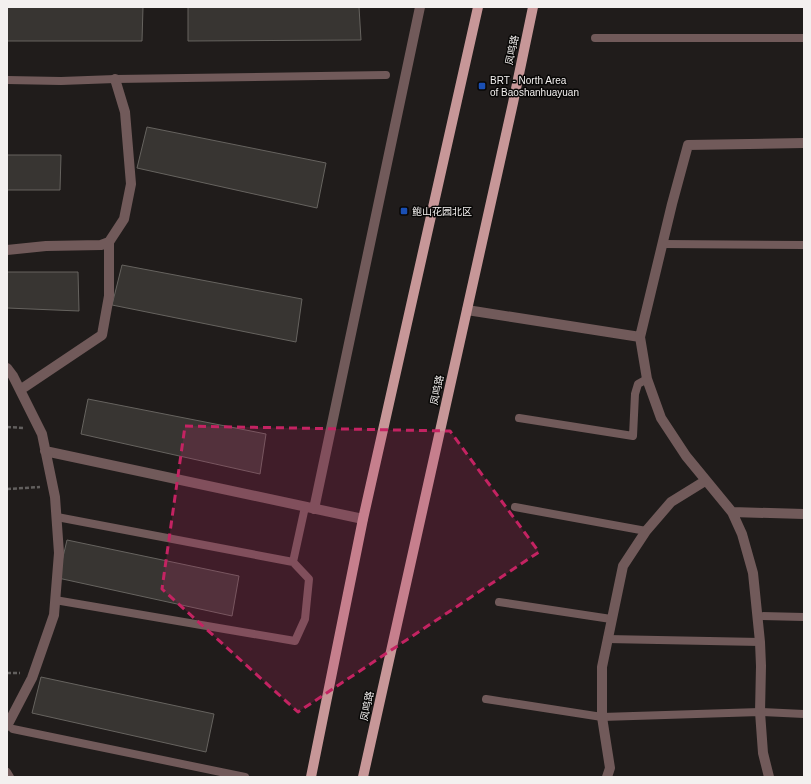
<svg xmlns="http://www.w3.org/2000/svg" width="811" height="784" font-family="Arial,'Noto Sans SC',sans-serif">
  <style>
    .building { fill: #383532; stroke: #66635f }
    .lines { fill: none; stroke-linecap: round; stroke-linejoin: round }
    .path { stroke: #625f5e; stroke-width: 2.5; stroke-dasharray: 4 2; stroke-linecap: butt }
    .service { stroke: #715a5a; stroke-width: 8 }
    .minor { stroke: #715a5a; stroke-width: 10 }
    .primary { stroke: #c79798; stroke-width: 10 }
    .marked { fill: #c42362; fill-opacity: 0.2; stroke: #c42362; stroke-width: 3; stroke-dasharray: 8 5; stroke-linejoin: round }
    .transit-dot { fill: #1a4fb4; stroke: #080706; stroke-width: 1.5 }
    .labels { text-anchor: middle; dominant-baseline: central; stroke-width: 3; stroke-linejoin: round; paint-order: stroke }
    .street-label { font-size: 10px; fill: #f3f0ef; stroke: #080706 }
    .poi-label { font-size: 10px; fill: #f3f0ef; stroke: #080706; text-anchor: start }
  </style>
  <rect width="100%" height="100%" fill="#201c1b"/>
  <path class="building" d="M 7,7 L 143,7 L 142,41 L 7,41 Z
    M 188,7 L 359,7 L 361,40 L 188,41 Z
    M 147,127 L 326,163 L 317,208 L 137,168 Z
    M 7,155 L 61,155 L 60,190 L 7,190 Z
    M 122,265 L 302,299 L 296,342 L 112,305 Z
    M 7,272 L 78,272 L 79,311 L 7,308 Z
    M 88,399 L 266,434 L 260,474 L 81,434 Z
    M 67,540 L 239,576 L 232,616 L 58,578 Z
    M 41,677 L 214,714 L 206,752 L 32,713 Z"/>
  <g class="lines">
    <path class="path" d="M 7,427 L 24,428
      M 7,489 L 40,487
      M 7,673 L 20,673"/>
    <path class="service" d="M 595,38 L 804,38
      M 7,80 L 61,81 L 115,79 L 386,75
      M 663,244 L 804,245
      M 519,418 L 633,436 L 635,394 L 638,384 L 647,379
      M 515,507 L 646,531
      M 57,517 L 293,562 L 305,507
      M 55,600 L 295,641 L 305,619 L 309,579 L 293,562
      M 499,602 L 611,619
      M 757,616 L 804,617
      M 607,639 L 760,642
      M 486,699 L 602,717 L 760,712 L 804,714
      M 13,729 L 245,777
      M 7,772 L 10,777"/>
    <path class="minor" d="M 7,250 L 46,246 L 101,245 L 109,242 L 124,219 L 131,184 L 125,112 L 115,79
      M 467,310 L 640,337 L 647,379 L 661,418 L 686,456 L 732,512 L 742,534 L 753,573 L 760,642 L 761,666 L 760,712 L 763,753 L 769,777
      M 640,337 L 672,204 L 688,145 L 804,143
      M 7,368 L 13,376 L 42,434 L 55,497 L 59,553 L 54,615 L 32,678 L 7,726
      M 20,390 L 102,335 L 109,296 L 109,242
      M 45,451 L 363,519
      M 314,509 L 420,7
      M 732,512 L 804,514
      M 607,777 L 610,768 L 602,717 L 602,667 L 623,566 L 646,531 L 671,502 L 705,481"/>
    <path class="primary" d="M 311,777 L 363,519 L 478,7
      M 363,777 L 513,103 L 533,7"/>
  </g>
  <path class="marked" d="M 185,426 L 450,431 L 539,552 L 298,712 L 162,589 Z"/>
  <g class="transit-dot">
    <rect x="478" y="82" width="8" height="8" rx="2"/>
    <rect x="400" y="207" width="8" height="8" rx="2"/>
  </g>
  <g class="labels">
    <g class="street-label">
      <text transform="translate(512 50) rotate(-78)">凤鸣路</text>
      <text transform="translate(437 390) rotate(-78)">凤鸣路</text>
      <text transform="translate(367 706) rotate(-78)">凤鸣路</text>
    </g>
    <g class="poi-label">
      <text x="490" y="80">BRT - North Area<tspan x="490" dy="12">of Baoshanhuayuan</tspan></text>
      <text x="412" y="211">鲍山花园北区</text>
    </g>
  </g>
  <rect width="811" height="784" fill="none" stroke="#f3f0ef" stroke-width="16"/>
</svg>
